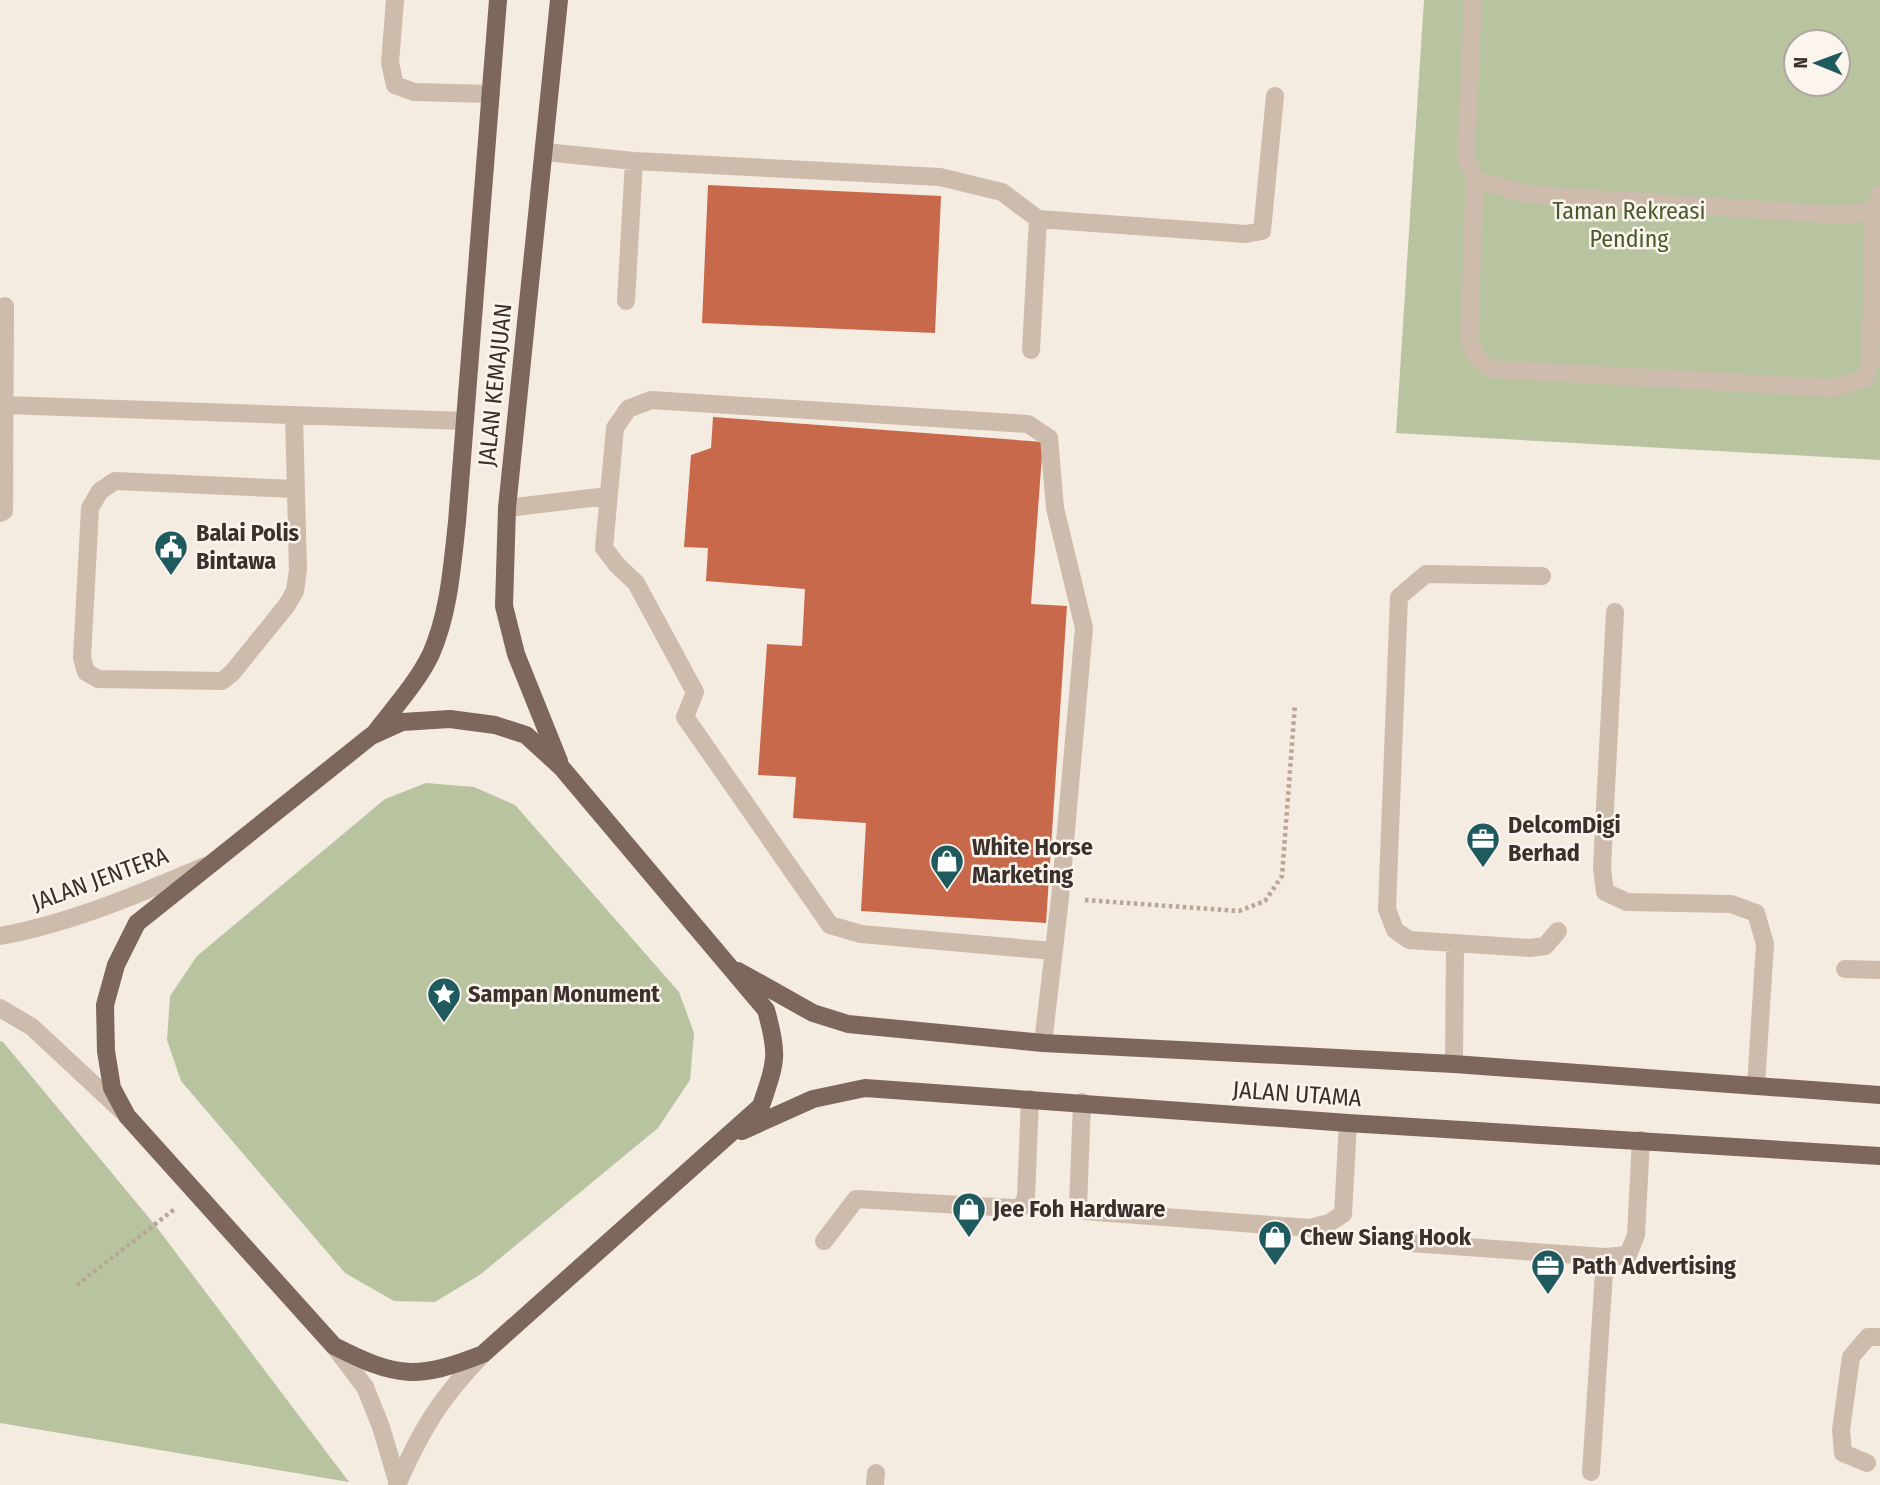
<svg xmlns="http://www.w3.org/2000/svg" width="1880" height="1485" font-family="'Fira Sans Condensed',sans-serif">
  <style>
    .green { fill: #b8c4a0; fill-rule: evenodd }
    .building { fill: #c8694b }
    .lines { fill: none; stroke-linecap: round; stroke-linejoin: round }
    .path { stroke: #b9a596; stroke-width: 4.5; stroke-dasharray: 3.5 3.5; stroke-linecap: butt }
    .minor { stroke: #cdbbac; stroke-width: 18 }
    .major { stroke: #7d675c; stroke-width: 18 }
    .labels { text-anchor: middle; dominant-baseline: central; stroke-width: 5; stroke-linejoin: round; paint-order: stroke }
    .park-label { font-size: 24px; fill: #4a5a2e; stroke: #fbf5ee }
    .street-label { font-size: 24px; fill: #3b302b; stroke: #fbf5ee }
    .poi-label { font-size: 24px; font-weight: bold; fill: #3b302b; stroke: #fbf5ee; text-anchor: start }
  </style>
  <rect width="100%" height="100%" fill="#f4ebe1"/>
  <path class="green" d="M 1424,0 L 1880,0 L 1880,460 L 1396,433 ZM 1796,42 L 1838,42 L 1838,84 L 1796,84 Z
    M 426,783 L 474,787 L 515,805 L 679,992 L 694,1033 L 690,1080 L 658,1128 L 481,1274 L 435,1302 L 394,1301 L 345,1273 L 181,1081 L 167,1040 L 170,996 L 197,956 L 385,799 Z
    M 0,1041 L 3,1042 L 155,1225 L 349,1482 L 0,1423 Z"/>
  <path class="building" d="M 708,185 L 941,196 L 935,333 L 702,323 Z
    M 713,417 L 1043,442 L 1031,604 L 1067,606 L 1046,923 L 861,911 L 866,823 L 793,818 L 796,777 L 758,775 L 767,644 L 802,646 L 805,589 L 706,581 L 708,548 L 684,547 L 691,455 L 711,448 Z"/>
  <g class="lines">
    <path class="path" d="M 1085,900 L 1239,911 L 1265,901 L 1282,876 L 1295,704
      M 77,1285 L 176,1208"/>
    <path class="minor" d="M 395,0 L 390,63 L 395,85 L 414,92 L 491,94
      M 1473,0 L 1466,157 L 1475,179 L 1525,194 L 1841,215 L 1874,211 L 1880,194
      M 545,152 L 634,161 L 940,177 L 1002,192 L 1038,219 L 1246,234 L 1262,231 L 1275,96
      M 1475,179 L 1469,340 L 1477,358 L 1491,369 L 1832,388 L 1865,379 L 1870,363 L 1874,211
      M 626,301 L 634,161
      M 1031,350 L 1038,219
      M 5,405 L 465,421
      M 294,415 L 298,570 L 295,591 L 287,605 L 232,673 L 222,681 L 98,679 L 86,672 L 82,658 L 90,508 L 100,491 L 115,481 L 295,489
      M 507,508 L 608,496
      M 0,513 L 4,511 L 5,306
      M 1542,576 L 1426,574 L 1399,597 L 1387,909 L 1395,930 L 1409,940 L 1530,948 L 1545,946 L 1558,931
      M 1615,612 L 1602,868 L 1605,892 L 1627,902 L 1731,904 L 1756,913 L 1765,944 L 1756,1086
      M 0,936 C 71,923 139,894 205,866
      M 1845,969 L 1880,970
      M 0,1008 L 32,1027 L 122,1111
      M 1043,1043 L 1060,898 L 1084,628 L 1055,508 L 1049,438 L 1028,424 L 651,400 L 628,409 L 615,428 L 604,548 L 617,565 L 636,583 L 695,692 L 685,717 L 830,925 L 861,934 L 1053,951
      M 1454,1064 L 1455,943
      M 1082,1102 L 1078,1207 L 1084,1211 L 1310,1228 L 1329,1223 L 1343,1214 L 1348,1123
      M 824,1241 L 856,1199 L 1013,1208 L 1021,1207 L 1026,1197 L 1030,1099
      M 1411,1243 L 1605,1257 L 1628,1255 L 1636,1235 L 1641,1140
      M 334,1346 L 365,1387 L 381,1427 L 398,1484
      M 1867,1463 L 1843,1453 L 1841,1430 L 1851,1357 L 1868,1337 L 1880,1337
      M 1591,1472 L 1605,1257
      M 397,1485 C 421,1430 441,1397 483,1354
      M 875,1485 L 876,1473"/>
    <path class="major" d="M 450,719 L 495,725 L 526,735 L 561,767 L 766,1010 C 779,1056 776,1061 761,1106 L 483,1354 C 417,1380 397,1378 334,1346 L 127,1116 L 112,1088 L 106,1051 L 105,1005 L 116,965 L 137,923 L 371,736 L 402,722 Z
      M 374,734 C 393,709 417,683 431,654 C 449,613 452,567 457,522 L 498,0
      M 559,761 L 516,654 L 504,606 L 507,508 L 559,0
      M 738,971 L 813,1013 L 848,1024 L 1043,1043 L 1454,1064 L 1880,1095
      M 742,1131 L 813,1099 L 865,1088 L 1348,1123 L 1880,1156"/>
  </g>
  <defs>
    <g id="civic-pin" transform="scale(1.75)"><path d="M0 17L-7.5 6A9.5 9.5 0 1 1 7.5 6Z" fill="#1f5a5e" stroke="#fbf5ee"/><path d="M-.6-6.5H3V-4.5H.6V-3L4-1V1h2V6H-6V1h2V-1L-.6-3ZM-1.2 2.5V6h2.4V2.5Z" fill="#fff"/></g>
    <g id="office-pin" transform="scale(1.75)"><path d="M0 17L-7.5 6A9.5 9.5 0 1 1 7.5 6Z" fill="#1f5a5e" stroke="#fbf5ee"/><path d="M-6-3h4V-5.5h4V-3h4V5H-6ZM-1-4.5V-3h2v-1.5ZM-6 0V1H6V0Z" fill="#fff"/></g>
    <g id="shop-pin" transform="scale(1.75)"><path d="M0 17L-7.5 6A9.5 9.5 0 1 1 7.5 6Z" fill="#1f5a5e" stroke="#fbf5ee"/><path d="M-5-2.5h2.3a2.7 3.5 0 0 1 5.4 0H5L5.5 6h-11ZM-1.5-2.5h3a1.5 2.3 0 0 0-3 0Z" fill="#fff"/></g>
    <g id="sight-pin" transform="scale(1.75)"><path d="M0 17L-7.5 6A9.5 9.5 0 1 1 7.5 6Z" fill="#1f5a5e" stroke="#fbf5ee"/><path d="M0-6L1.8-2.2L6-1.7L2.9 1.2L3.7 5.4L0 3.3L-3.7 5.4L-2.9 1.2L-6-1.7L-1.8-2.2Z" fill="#fff"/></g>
  </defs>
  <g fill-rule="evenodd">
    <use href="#civic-pin" x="171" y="547"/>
    <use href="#office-pin" x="1483" y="839"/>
    <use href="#shop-pin" x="947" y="861"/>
    <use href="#sight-pin" x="444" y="994"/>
    <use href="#shop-pin" x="969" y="1209"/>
    <use href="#shop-pin" x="1275" y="1237"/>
    <use href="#office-pin" x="1548" y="1266"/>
  </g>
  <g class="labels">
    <g class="park-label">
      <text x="1629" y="211">Taman Rekreasi<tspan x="1629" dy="28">Pending</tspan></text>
    </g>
    <g class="street-label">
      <text transform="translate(495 385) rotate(-84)">JALAN KEMAJUAN</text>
      <text transform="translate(100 879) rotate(-20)">JALAN JENTERA</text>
      <text transform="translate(1297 1094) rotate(4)">JALAN UTAMA</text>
    </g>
    <g class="poi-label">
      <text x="196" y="533">Balai Polis<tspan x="196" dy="28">Bintawa</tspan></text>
      <text x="1508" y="825">DelcomDigi<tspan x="1508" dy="28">Berhad</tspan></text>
      <text x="972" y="847">White Horse<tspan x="972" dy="28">Marketing</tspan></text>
      <text x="468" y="994">Sampan Monument</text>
      <text x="993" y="1209">Jee Foh Hardware</text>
      <text x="1300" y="1237">Chew Siang Hook</text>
      <text x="1572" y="1266">Path Advertising</text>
    </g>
  </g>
  <g transform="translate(1817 63) rotate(271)"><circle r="33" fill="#fbf5ee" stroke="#aea6a0" stroke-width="2"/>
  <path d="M0-5L12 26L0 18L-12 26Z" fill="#1f5a5e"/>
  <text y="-10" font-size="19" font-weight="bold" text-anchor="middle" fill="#3b302b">N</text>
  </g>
</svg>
